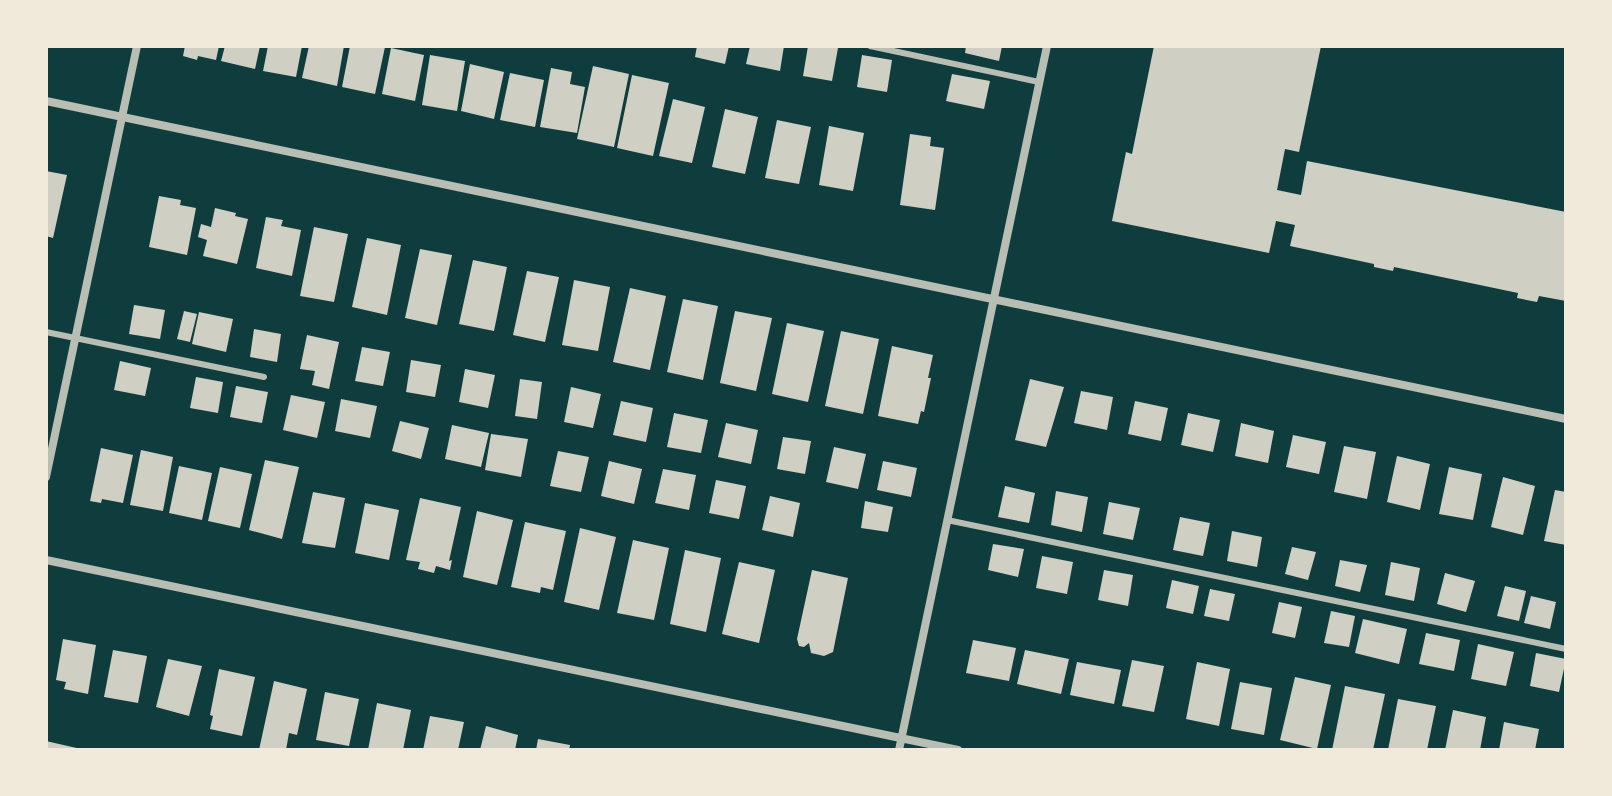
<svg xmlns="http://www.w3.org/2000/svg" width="1612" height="796" font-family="'Times New Roman',serif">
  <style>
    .building { fill: #cfcfc3 }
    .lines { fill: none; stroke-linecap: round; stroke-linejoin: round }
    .service { stroke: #b8beb3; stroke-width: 6 }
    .minor { stroke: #b8beb3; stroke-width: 8 }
  </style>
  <rect width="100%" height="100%" fill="#0f3d3e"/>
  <path class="building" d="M 185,46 L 219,46 L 216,60 L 198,56 L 197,60 L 183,56 Z
    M 225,46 L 260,46 L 255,69 L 221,61 Z
    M 268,46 L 302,46 L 296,77 L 263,71 Z
    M 309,46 L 344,46 L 337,86 L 302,78 Z
    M 350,46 L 385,47 L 375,94 L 342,87 Z
    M 697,46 L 729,46 L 725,64 L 695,57 Z
    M 750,46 L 784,46 L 780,71 L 746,64 Z
    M 808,46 L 838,48 L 832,81 L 803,76 Z
    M 966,46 L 1002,46 L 999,61 L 965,53 Z
    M 1154,46 L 1321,46 L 1299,152 L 1285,149 L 1277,190 L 1301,195 L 1307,161 L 1566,212 L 1566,301 L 1539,296 L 1537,302 L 1517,298 L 1518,293 L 1394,267 L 1393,271 L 1374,267 L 1374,264 L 1290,246 L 1295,225 L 1276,221 L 1269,253 L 1112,221 L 1126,152 L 1132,154 Z
    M 391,48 L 424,55 L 415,101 L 382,94 Z
    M 430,55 L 465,61 L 457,111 L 422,105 Z
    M 862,55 L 892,60 L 887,92 L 857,87 Z
    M 470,64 L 504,72 L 494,119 L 461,111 Z
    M 593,66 L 629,74 L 614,147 L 577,139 Z
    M 551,68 L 572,72 L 570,84 L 585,87 L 577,133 L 540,127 Z
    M 510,73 L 544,80 L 535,127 L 500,120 Z
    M 952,74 L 990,81 L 984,109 L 946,101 Z
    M 632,75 L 669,83 L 653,156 L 617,148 Z
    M 673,99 L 705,107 L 692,163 L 659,156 Z
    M 725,109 L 758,117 L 745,174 L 712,167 Z
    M 777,120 L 811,127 L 799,184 L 765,178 Z
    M 829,126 L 864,133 L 853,191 L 819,185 Z
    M 910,134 L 931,137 L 930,146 L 944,148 L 935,210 L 900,205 Z
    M 46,171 L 67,175 L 53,238 L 46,236 Z
    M 159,196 L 181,200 L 180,205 L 196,208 L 187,255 L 149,247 Z
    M 215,208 L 236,213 L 235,216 L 248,219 L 237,264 L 203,256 L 207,240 L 198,237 L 201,224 L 211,227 Z
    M 266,217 L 283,220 L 281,226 L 301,230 L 292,276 L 256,268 Z
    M 314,227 L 348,234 L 334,302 L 300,296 Z
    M 367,238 L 401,245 L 387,315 L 352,307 Z
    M 420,249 L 452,255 L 437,325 L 405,318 Z
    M 473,260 L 507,267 L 494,331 L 459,324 Z
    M 527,271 L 559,277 L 545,342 L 513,335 Z
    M 574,280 L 610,287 L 598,351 L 562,345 Z
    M 630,288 L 666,296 L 650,370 L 613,362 Z
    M 683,299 L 718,306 L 703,380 L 667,372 Z
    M 134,305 L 165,310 L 160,339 L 129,334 Z
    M 184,311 L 197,314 L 190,342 L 177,339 Z
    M 735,311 L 772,318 L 756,391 L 720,383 Z
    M 199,312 L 233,319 L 226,352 L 192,344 Z
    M 787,323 L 824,331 L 808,402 L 772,394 Z
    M 254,329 L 281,334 L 277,362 L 250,357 Z
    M 841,331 L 879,339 L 863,414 L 825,406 Z
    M 307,335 L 339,342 L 329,389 L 312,385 L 315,371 L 300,369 Z
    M 892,346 L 933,355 L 928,378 L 931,378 L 924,412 L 921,411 L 918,424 L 878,416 Z
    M 362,347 L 390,352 L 383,386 L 355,381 Z
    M 411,360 L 441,365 L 435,397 L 406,392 Z
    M 120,361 L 151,368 L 145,396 L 114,390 Z
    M 465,369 L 495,375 L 488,408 L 459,402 Z
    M 196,377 L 223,382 L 218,413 L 190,408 Z
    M 520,379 L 542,382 L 537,419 L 515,416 Z
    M 1030,379 L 1064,387 L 1046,447 L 1015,440 Z
    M 236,386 L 268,392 L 262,423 L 230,417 Z
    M 571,387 L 601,394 L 593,428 L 564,422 Z
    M 1081,391 L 1113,397 L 1107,430 L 1074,423 Z
    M 291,395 L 325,402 L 317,438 L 283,430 Z
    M 341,399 L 377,406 L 370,438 L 335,431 Z
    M 621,401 L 653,408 L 646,442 L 613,435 Z
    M 1135,401 L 1168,408 L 1161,441 L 1128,434 Z
    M 674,413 L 708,420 L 701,453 L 667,447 Z
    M 1188,413 L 1220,420 L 1213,452 L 1181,445 Z
    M 400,421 L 429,428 L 421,459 L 392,451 Z
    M 726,423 L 758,430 L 751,464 L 718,457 Z
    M 1241,423 L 1274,431 L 1268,463 L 1235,456 Z
    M 452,425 L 489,433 L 481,467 L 445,459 Z
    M 491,434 L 528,439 L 521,477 L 485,470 Z
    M 1293,435 L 1326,442 L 1319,474 L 1286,467 Z
    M 783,437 L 811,441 L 805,474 L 777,469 Z
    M 1344,446 L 1376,452 L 1367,499 L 1334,492 Z
    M 834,447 L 866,454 L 858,489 L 826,482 Z
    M 101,448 L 133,455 L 123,503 L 102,499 L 101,503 L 90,501 Z
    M 141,450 L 173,457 L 163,511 L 130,505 Z
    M 558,451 L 589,457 L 581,492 L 550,486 Z
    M 1397,456 L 1430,464 L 1420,510 L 1387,502 Z
    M 265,460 L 299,467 L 282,539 L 249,530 Z
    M 609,461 L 642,469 L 634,504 L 601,496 Z
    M 883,461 L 917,468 L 911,497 L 877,490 Z
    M 179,466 L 212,473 L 202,520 L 169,513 Z
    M 220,467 L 252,474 L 240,528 L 208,521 Z
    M 1449,467 L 1482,474 L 1473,520 L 1439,514 Z
    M 663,469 L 696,475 L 689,510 L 655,503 Z
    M 1503,477 L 1535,486 L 1523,535 L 1491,527 Z
    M 716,480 L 746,486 L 739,519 L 709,513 Z
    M 1005,486 L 1035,493 L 1029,523 L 998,517 Z
    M 1555,490 L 1566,492 L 1566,545 L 1544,541 Z
    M 1056,491 L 1088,497 L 1082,532 L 1051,525 Z
    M 313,492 L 345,498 L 335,548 L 302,543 Z
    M 770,496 L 800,503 L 793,537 L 762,530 Z
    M 420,498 L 461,507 L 449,561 L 452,560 L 450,570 L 436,566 L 434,573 L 418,569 L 420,562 L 406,560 Z
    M 865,501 L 893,507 L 888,532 L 861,528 Z
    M 1109,502 L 1140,508 L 1133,540 L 1103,534 Z
    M 365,503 L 399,510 L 389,560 L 355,553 Z
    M 477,511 L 513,520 L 497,585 L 463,577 Z
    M 1180,517 L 1210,523 L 1203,556 L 1173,550 Z
    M 525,522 L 566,531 L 553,590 L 541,587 L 540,593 L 511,587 Z
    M 580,528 L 616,537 L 599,610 L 564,602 Z
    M 1232,531 L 1262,537 L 1257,567 L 1227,561 Z
    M 633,540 L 669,548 L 654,620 L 617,613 Z
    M 993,544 L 1024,549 L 1018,577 L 988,570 Z
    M 1292,547 L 1316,552 L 1308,580 L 1285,574 Z
    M 685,550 L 721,558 L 706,632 L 670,624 Z
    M 1042,556 L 1073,562 L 1067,594 L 1036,588 Z
    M 1340,560 L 1367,565 L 1360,592 L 1335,586 Z
    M 739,562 L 775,570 L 759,643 L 722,634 Z
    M 1391,562 L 1420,568 L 1414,601 L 1385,595 Z
    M 812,570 L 848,578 L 833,652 L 824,656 L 811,653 L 809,643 L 804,647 L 799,646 L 797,639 Z
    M 1104,570 L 1133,575 L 1128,606 L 1098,600 Z
    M 1445,573 L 1475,581 L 1466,612 L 1437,604 Z
    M 1172,580 L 1199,586 L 1193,614 L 1166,608 Z
    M 1505,586 L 1526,591 L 1519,621 L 1497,616 Z
    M 1210,589 L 1235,594 L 1229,621 L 1204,616 Z
    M 1531,596 L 1556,602 L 1550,629 L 1524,623 Z
    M 1279,602 L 1302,607 L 1295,638 L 1272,633 Z
    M 1331,611 L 1355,616 L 1349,647 L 1324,643 Z
    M 1363,619 L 1407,629 L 1399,664 L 1355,653 Z
    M 1426,633 L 1460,640 L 1454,671 L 1419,664 Z
    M 63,639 L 96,645 L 88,694 L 64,689 L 66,682 L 56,680 Z
    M 973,640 L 1016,648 L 1009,681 L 966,673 Z
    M 1478,644 L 1514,652 L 1506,686 L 1471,679 Z
    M 113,650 L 147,656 L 138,703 L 104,697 Z
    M 1025,650 L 1069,659 L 1061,694 L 1017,684 Z
    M 1536,653 L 1566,659 L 1559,692 L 1530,686 Z
    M 168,659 L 202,666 L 189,716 L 156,707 Z
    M 1132,660 L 1164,666 L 1154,712 L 1122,706 Z
    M 1077,662 L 1121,670 L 1114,704 L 1070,695 Z
    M 1197,662 L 1230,669 L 1219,726 L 1186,719 Z
    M 219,669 L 255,677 L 242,736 L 210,729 L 213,716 L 210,715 Z
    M 1295,677 L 1331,685 L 1317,749 L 1280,740 Z
    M 274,681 L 307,689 L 297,735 L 289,733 L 286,750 L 259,750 Z
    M 1240,682 L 1272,688 L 1264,735 L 1231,729 Z
    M 1345,686 L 1385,694 L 1373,750 L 1332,750 Z
    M 325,692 L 359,699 L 349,746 L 316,740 Z
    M 1398,699 L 1436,706 L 1427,750 L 1388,750 Z
    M 377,703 L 411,710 L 403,750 L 368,750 Z
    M 1453,710 L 1486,717 L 1480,750 L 1445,750 Z
    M 430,716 L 464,722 L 458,750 L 423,750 Z
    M 1504,722 L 1539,729 L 1535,750 L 1499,750 Z
    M 486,726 L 518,735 L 515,750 L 480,750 Z
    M 538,739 L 570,745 L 569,750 L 536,750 Z
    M 46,741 L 81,749 L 81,750 L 46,750 Z"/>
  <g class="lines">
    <path class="service" d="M 870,46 L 1039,82
      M 46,332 L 264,377
      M 947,520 L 1566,649"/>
    <path class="minor" d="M 46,101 L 1566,419
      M 46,477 L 137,46
      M 46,560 L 958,750
      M 899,750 L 1047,46"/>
  </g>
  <rect width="1612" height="796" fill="none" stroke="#f1e9da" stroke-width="96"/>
</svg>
